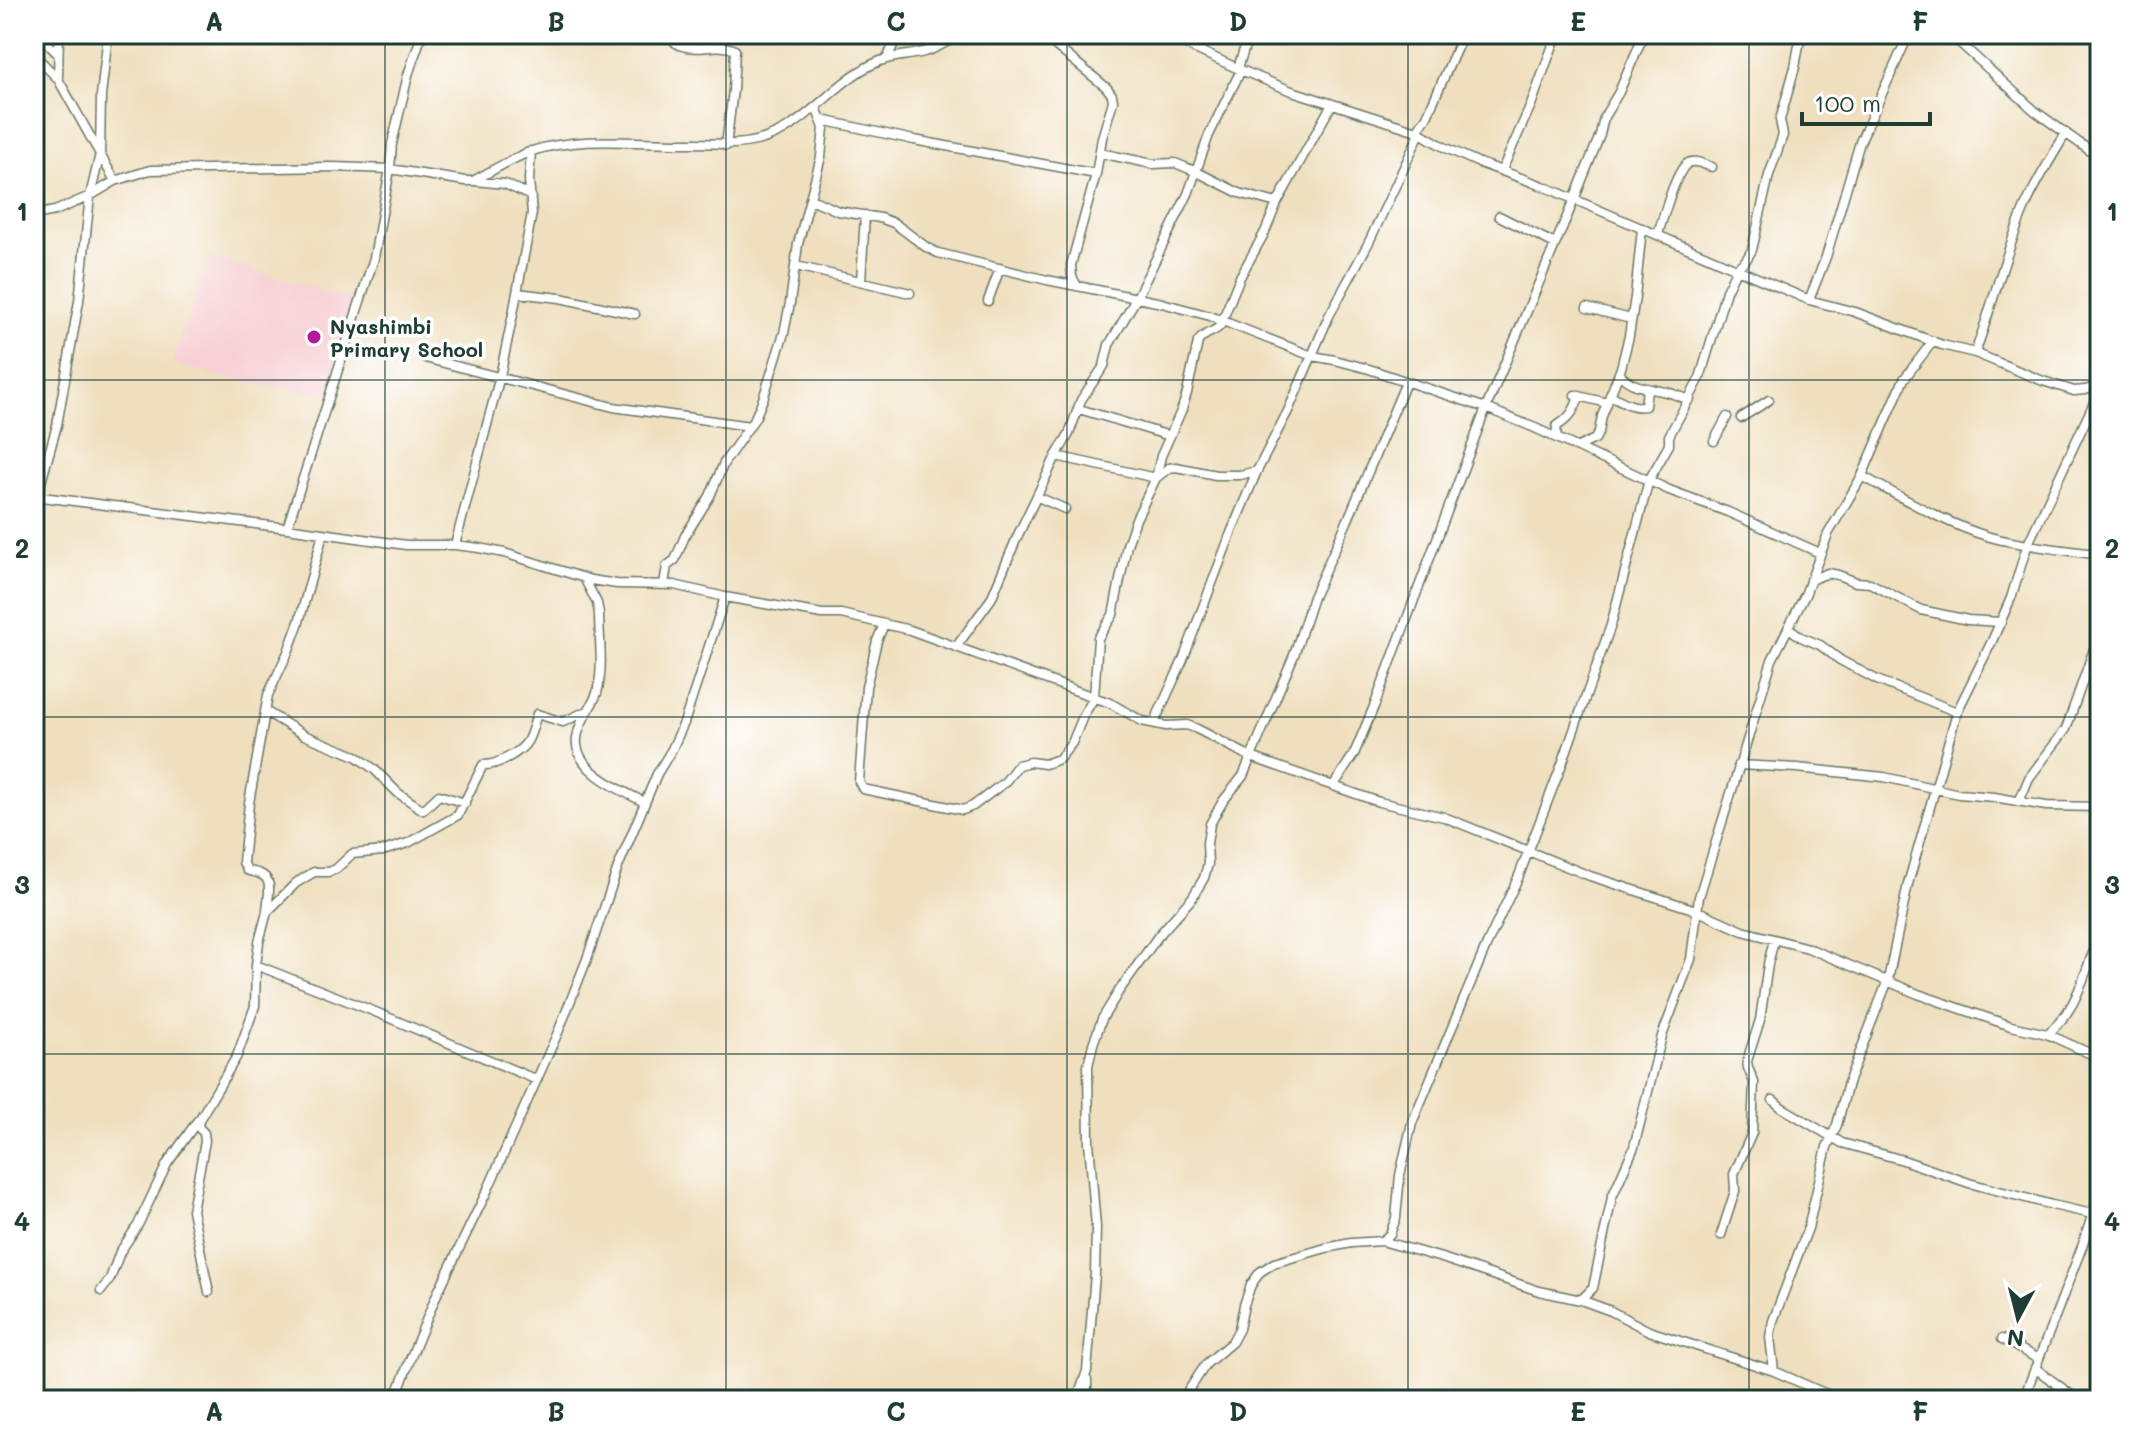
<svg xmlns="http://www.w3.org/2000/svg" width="2134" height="1434" font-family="Mali,sans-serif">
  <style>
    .built { fill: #f7cfd4 }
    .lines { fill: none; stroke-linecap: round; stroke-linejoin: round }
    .minor-casing { stroke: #687664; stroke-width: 11 }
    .minor { stroke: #fff; stroke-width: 8 }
    .grid { fill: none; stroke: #1f3d34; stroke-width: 2; stroke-opacity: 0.55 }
    .poi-dot { fill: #b5179e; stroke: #fff; stroke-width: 3 }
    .labels { text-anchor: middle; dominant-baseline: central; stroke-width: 7; stroke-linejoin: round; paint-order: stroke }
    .poi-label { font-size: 20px; font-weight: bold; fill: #1f3d34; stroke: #fff; text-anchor: start }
    .neatline { fill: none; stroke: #1f3d34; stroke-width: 3 }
    .grid-label { font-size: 26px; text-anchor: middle; font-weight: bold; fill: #1f3d34 }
  </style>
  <rect width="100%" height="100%" fill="#fff"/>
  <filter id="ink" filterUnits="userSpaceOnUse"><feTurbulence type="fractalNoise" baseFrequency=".0125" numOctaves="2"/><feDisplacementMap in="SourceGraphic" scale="16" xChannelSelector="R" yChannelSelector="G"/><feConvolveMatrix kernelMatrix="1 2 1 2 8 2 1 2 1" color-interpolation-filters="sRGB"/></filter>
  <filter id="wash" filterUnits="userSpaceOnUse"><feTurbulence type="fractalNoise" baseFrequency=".006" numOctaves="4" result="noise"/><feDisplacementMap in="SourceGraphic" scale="32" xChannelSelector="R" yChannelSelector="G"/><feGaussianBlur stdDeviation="1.8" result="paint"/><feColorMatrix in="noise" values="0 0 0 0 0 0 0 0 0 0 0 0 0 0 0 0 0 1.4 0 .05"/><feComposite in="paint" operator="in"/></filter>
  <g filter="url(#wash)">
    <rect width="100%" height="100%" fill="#efdfbe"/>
    <path class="built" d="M 210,257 L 356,301 L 327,395 L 246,383 L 172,363 Z"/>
  </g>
  <g filter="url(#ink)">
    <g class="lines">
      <g class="minor-casing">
        <path id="minor" d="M 666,34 C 670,37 673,40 676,43 C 694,54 718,41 735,50 L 733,90 L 726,146
          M 1041,34 L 1107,88 L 1112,95 L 1113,101 L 1102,138 L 1096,174 L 1071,265 L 1072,277 L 1077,286
          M 1169,34 L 1191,47 L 1241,70 L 1289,90 L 1417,131 L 1444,147 L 1477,162 L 1543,186 L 1809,300 L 1855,312 L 1942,345 L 1975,353 L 2043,381 L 2074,391 L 2085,390 L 2100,386
          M 1950,34 L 2035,111 L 2100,158
          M 34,35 L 45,41 L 58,54
          M 34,54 L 58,79 L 115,181
          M 888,57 L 898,34
          M 1238,68 L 1249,34
          M 58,79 L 59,34
          M 822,120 L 914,140 L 1096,174
          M 1417,131 L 1427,116 L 1463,34
          M 1100,153 L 1153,164 L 1175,163 L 1197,172 L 1239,193 L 1277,203
          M 1502,170 L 1531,105 L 1557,34
          M 475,181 L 505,184 L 531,196
          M 811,199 L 838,211 L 880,218 L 894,223 L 926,247 L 938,253 L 1047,280 L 1162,303 L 1210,316 L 1312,356 L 1335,360 L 1369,369 L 1486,408 L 1535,428 L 1669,490 L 1728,512 L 1820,553
          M 34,215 L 55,211 L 90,196 L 115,181 L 150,170 L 333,167 L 390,169 L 465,181 L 473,181 C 492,171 512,158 532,151 C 583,135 638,144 689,143 C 714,142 731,147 756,141 C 804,130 829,86 871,65 C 891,55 904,57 924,52 C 937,49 949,40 962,34
          M 1499,216 L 1555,244
          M 1658,234 C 1663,219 1675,171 1688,163 C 1695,159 1705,165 1712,167
          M 796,266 L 910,293
          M 861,281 L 865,215
          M 517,293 L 560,298 L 635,314
          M 1809,300 L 1826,257 L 1860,142 L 1909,34
          M 988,301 L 1000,268
          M 1587,308 L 1631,319
          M 1975,353 C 1993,304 2005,252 2026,205 C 2037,180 2052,157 2066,133
          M 425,358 L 613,407 L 750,426
          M 1619,373 C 1631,389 1653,388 1670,393 C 1677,395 1683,398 1690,399
          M 1610,395 C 1621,400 1633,409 1645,406 L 1647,389
          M 1079,409 L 1170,436
          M 1741,418 L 1769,400
          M 1556,437 L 1557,426 C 1568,419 1573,413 1578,400 L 1575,395 L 1607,403
          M 1714,441 L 1727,417
          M 1578,447 L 1595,439 L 1599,432 L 1602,416 L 1621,368 L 1629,336 L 1635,297 L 1642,228
          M 1056,456 L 1156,478 L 1169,468 L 1176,467 L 1216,475 L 1240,475 L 1257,471
          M 1862,476 C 1901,497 1948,525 1990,537 C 2026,547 2063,549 2100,555
          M 34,496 L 287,528 L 406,545 L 455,545 L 479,548 L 504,553 L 591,580 L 617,584 L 674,585 L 725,597 L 822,614 L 841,614 L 910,630 L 1110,703 L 1142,721 L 1166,726 L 1187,725 L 1197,729 L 1251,757 L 1379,802 L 1444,817 L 1590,876 L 1696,910 L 1743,931 L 1808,948 L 1918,994 L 2011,1026 L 2047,1034 L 2100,1058
          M 37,497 L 57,425 L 79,301 L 90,196 L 100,154 L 101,96 L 108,34
          M 1038,497 L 1065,509
          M 287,528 L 374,258 L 390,169 L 392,144 L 408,75 L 422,34
          M 455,545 L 500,376 L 513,314 L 532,213 L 529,180 L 531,151
          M 584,578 L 597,603 L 599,613 C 599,638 604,668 597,693 C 592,708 579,720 577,738 C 573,770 621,790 644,802
          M 1810,580 L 1828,573 L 1838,575 L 1856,582 L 1870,583 L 1921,610 L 1968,620 L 2001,622
          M 664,584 L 667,566 L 675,560 L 685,536 L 710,496 L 724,463 L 755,418 L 763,399 L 784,333 L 790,303 L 798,244 L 821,157 L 824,128 L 816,107
          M 884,624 L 877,641 L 866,687 L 859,782 L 863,789 L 963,810 L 973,806 L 1005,782 L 1018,765 L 1030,762 L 1045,764 L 1059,759 L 1072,743 L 1084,714 L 1094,698 L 1098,638 L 1113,615 L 1127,545 L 1136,519 L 1156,478 L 1161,456 L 1182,409 L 1187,393 L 1198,342 C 1204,332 1214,333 1220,326 L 1240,277 L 1265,232 L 1277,203 L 1332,104
          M 1789,628 L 1801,637 L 1820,645 L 1840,660 L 1877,680 L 1957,712
          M 956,647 L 991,599 L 1018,535 L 1056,456 L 1069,434 L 1081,400 L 1104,366 L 1109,345 L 1136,299 L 1188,194 L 1209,135 L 1241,70
          M 265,711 L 304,735 L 356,756 L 374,769 L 398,793 L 423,810 L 439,795 L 465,803
          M 1154,723 L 1183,660 L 1231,533 L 1257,471 L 1288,411 L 1329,316 L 1369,242 L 1420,133
          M 1738,765 L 1797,768 L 1884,777 L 1959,794 L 1994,797 L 2046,806 L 2100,807
          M 1334,785 L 1354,754 L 1375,704 L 1486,408 L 1574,200 L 1600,135 L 1604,117 L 1619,92 L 1644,34
          M 2019,802 L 2029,778 L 2066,729 L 2100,632
          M 2100,837 L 2100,848
          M 267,912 C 267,900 275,879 260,874 C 256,872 251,872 247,870 L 243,862 L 249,803 L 268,695 L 288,652 L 299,622 L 323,534
          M 256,965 L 373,1011 L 537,1080
          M 2047,1034 C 2081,1007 2082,973 2100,937
          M 1773,1100 L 1781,1107 L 1842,1143 L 1903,1160 L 1969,1183 L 2052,1205 L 2092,1214
          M 1721,1235 L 1735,1191 L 1734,1174 L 1752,1133 L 1754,1082 L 1748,1068 L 1747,1061 L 1760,1020 L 1768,964 L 1774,940
          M 1382,1241 L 1390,1234 L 1396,1218 L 1400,1175 L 1412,1123 L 1487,944 L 1518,878 L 1562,764 L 1611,625 L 1649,480 L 1669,445 L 1669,436 L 1700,378 L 1726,291 L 1737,268 L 1746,260 L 1752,250 L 1769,175 L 1783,135 L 1780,120 L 1795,67 L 1801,34
          M 101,1291 L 110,1279 L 120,1252 L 138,1225 L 167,1164 L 198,1120
          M 209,1292 L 192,1210 L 205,1141 L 204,1133 L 198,1127 L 199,1120 L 237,1056 L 255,1006 L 256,965 L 259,942 L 267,912 L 296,883 L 314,872 L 329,872 L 336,869 L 352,854 L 383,851 L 408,843 L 458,815 L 483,765 C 496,766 522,752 528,740 C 532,732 534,723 537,714 L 563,722 L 585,712
          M 1581,1300 L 1593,1288 L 1612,1197 L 1634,1147 L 1662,1036 L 1691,959 L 1699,897 L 1772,660 L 1805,595 L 1828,534 L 1862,476 L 1904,379 L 1933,341
          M 2002,1339 L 2038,1359
          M 2035,1368 L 2078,1400
          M 1774,1371 L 1770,1337 L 1773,1321 L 1808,1228 L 1827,1147 L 1837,1125 L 1848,1083 L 1888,980 L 1908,884 L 1957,712 L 1992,641 L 2011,598 L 2027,546 L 2100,390
          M 1087,1380 L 1087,1400
          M 395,1400 L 411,1357 L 437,1294 L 488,1189 L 559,1030 L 587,959 L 618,867 L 657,774 L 672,749 L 684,723 L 725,597
          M 1077,1400 L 1087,1371 L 1095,1274 L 1096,1227 L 1089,1142 L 1088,1066 L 1093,1044 L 1102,1019 L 1119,991 L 1159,935 L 1192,898 L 1204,878 L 1208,864 L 1207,843 L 1210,824 L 1223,801 L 1243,776 L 1294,655 L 1313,597 L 1347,522 L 1406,382
          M 1179,1400 L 1185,1396 L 1206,1364 L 1232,1342 L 1239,1329 L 1244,1305 L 1251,1285 L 1260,1272 L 1274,1263 L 1326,1248 L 1351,1243 L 1382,1241 L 1445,1259 L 1539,1291 L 1581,1300 L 1611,1311 L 1649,1331 L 1774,1371 L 1840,1400
          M 2023,1400 L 2083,1244 L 2100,1191"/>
      </g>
      <use href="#minor" class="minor"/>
    </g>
  </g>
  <path class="grid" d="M 385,34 L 385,1400M 726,34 L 726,1400M 1067,34 L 1067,1400M 1408,34 L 1408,1400M 1749,34 L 1749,1400M 34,380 L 2100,380M 34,717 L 2100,717M 34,1054 L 2100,1054"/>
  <circle class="poi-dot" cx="314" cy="337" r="8"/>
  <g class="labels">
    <g class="poi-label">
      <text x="330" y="326">Nyashimbi<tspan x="330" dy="23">Primary School</tspan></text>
    </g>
  </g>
  <rect width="2134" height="1434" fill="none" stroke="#fff" stroke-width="88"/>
  <g transform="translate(2018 1318) rotate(187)" stroke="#ffffff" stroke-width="6" paint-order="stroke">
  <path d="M0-6L14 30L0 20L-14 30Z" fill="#1f3d34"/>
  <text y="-12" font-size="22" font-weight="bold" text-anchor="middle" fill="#1f3d34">N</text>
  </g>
  <path d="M1802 112v12h128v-12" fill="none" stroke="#1f3d34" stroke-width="4"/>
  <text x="1814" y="112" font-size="24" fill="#1f3d34" stroke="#ffffff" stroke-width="6" paint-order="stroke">100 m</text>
  <rect x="44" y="44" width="2046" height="1346" class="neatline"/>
  <g class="grid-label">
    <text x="214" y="31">A</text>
    <text x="556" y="31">B</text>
    <text x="896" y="31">C</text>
    <text x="1238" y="31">D</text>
    <text x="1578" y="31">E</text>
    <text x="1920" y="31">F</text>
    <text x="22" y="221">1</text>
    <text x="2112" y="221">1</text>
    <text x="22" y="558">2</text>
    <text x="2112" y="558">2</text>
    <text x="22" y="894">3</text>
    <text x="2112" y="894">3</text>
    <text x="22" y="1231">4</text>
    <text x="2112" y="1231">4</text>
    <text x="214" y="1421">A</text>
    <text x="556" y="1421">B</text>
    <text x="896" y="1421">C</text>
    <text x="1238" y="1421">D</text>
    <text x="1578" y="1421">E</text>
    <text x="1920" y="1421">F</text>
  </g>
</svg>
